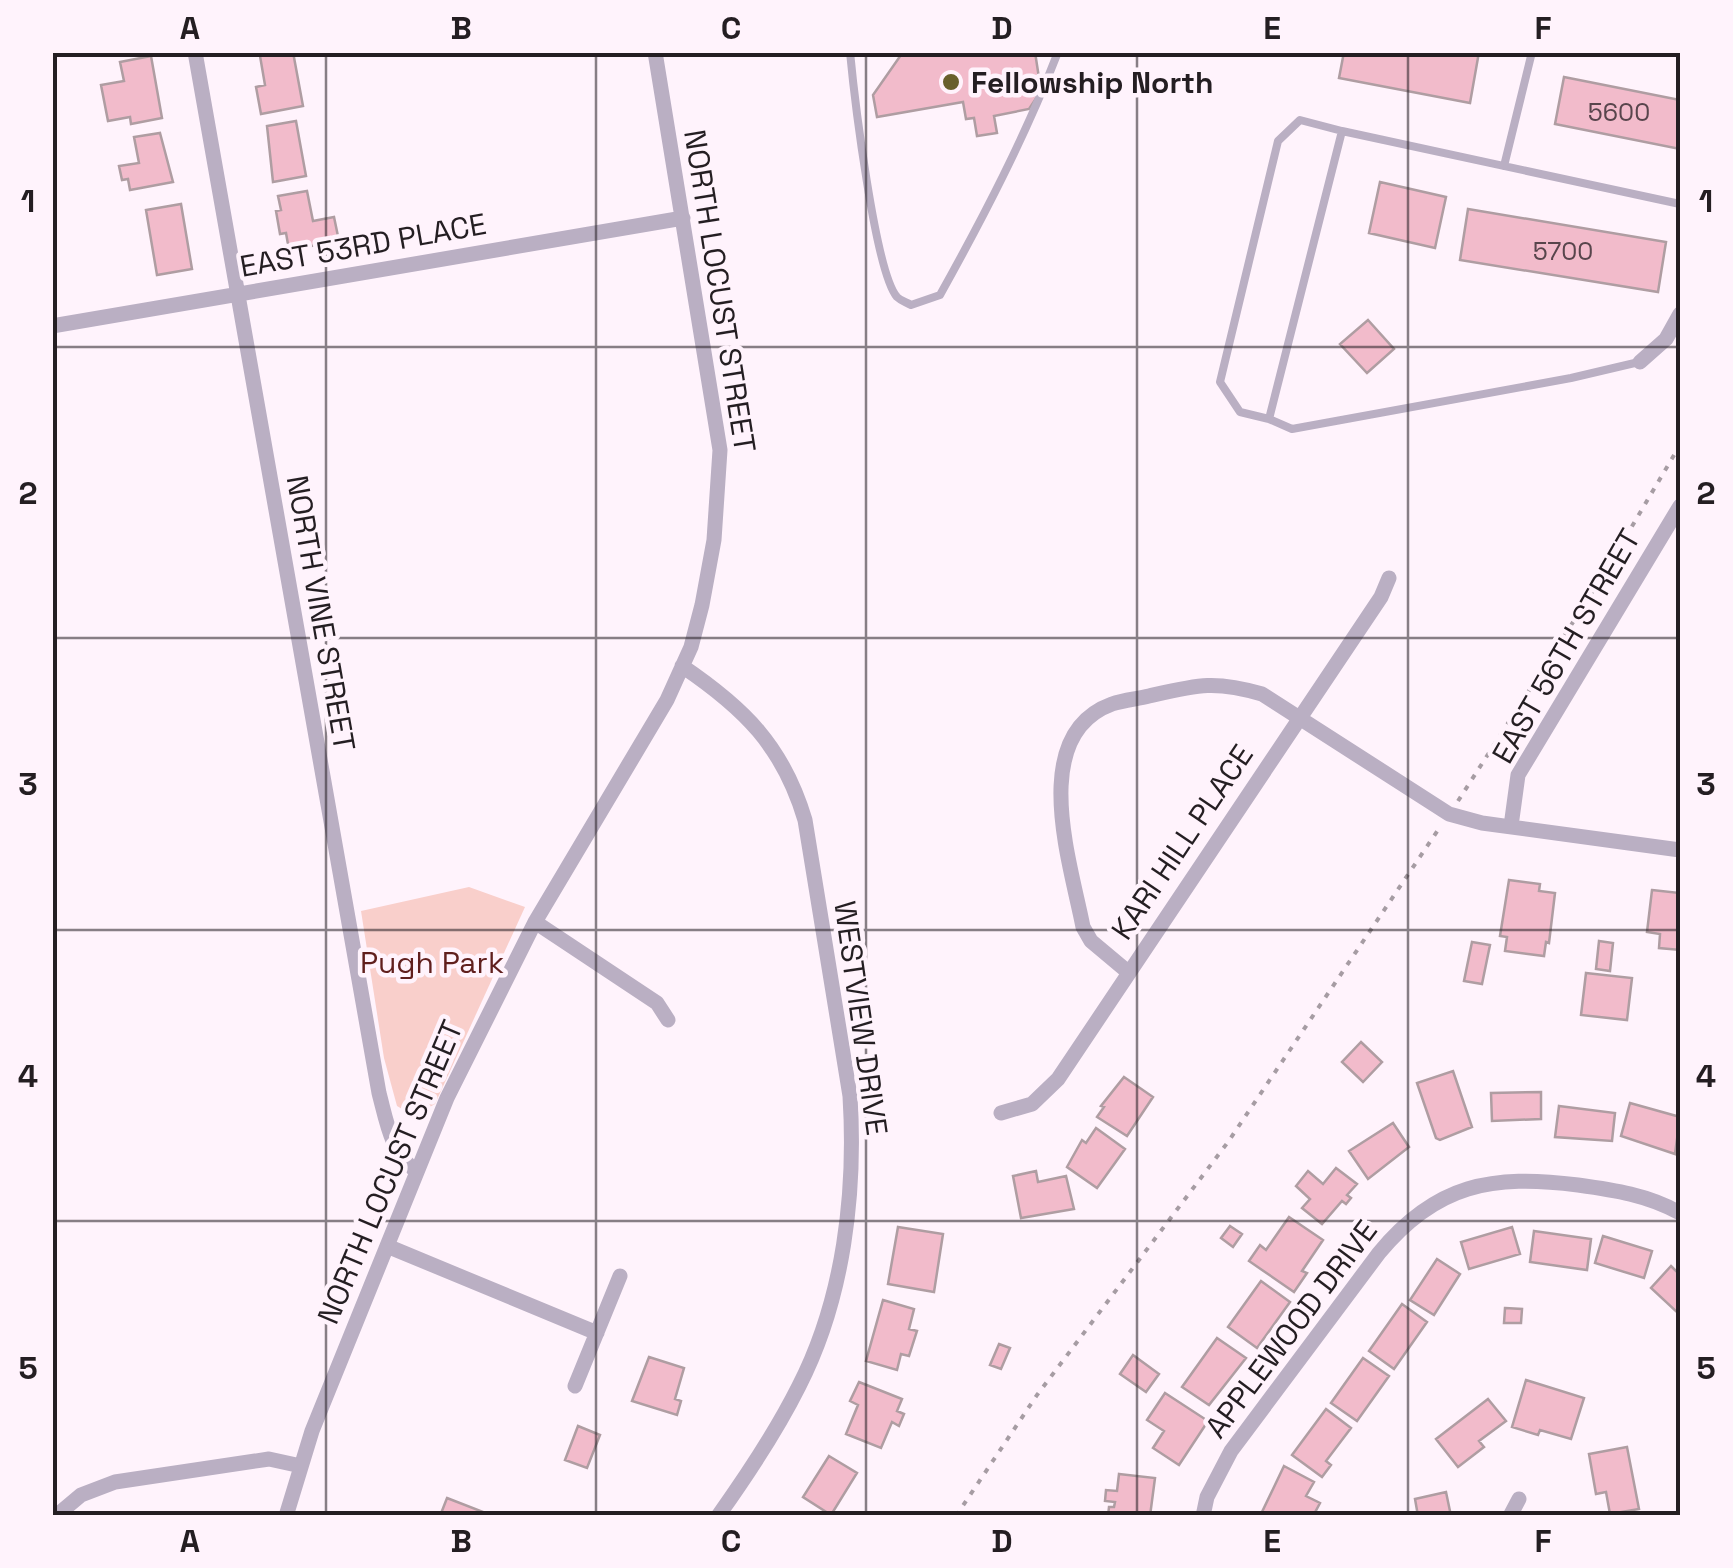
<svg xmlns="http://www.w3.org/2000/svg" width="1733" height="1568" font-family="'Space Grotesk',sans-serif">
  <style>
    .green { fill: #f9cfcb }
    .building { fill: #f2bbcb; stroke: #af9da2; stroke-width: 2.5 }
    .lines { fill: none; stroke-linecap: round; stroke-linejoin: round }
    .path { stroke: #a69ca3; stroke-width: 4; stroke-dasharray: 5 8; stroke-linecap: butt }
    .lane { stroke: #baafc3; stroke-width: 8 }
    .street { stroke: #baafc3; stroke-width: 15 }
    .grid { fill: none; stroke: #241e22; stroke-width: 2.5; stroke-opacity: 0.55 }
    .poi-dot { fill: #68602c; stroke: #fff3fc; stroke-width: 4 }
    .labels { text-anchor: middle; dominant-baseline: central; stroke-width: 9; stroke-linejoin: round; paint-order: stroke }
    .number-label { font-size: 25px; fill: #58454c }
    .poi-label { font-size: 30px; font-weight: bold; fill: #241e22; stroke: #fff3fc; text-anchor: start }
    .street-label { font-size: 30px; fill: #241e22; stroke: #fff3fc }
    .park-label { font-size: 30px; fill: #601f1d; stroke: #fff3fc }
    .neatline { fill: none; stroke: #241e22; stroke-width: 4 }
    .grid-label { font-size: 32px; text-anchor: middle; font-weight: bold; fill: #241e22 }
  </style>
  <rect width="100%" height="100%" fill="#fff3fc"/>
  <path class="green" d="M 469,887 L 525,907 L 435,1104 L 414,1116 L 397,1106 L 384,1058 L 361,911 Z"/>
  <path class="building" d="M 276,52 L 293,52 L 303,106 L 261,114 L 256,87 L 265,85 L 260,56 Z
    M 903,52 L 1035,52 L 1041,91 L 1029,109 L 994,116 L 997,133 L 977,136 L 974,118 L 966,119 L 963,102 L 877,117 L 873,95 Z
    M 1344,52 L 1479,52 L 1470,103 L 1339,78 Z
    M 151,56 L 162,118 L 131,124 L 130,117 L 108,121 L 101,85 L 124,81 L 120,62 Z
    M 1564,77 L 1680,100 L 1680,149 L 1555,124 Z
    M 296,121 L 306,176 L 273,182 L 267,126 Z
    M 160,133 L 173,182 L 130,190 L 128,179 L 122,180 L 119,166 L 139,163 L 134,137 Z
    M 1380,182 L 1446,197 L 1435,248 L 1369,233 Z
    M 307,191 L 313,221 L 334,217 L 339,241 L 289,250 L 286,233 L 280,234 L 276,211 L 281,210 L 278,196 Z
    M 181,204 L 192,269 L 157,275 L 146,210 Z
    M 1468,209 L 1666,242 L 1658,292 L 1460,260 Z
    M 1368,320 L 1394,349 L 1367,373 L 1340,344 Z
    M 1509,880 L 1540,884 L 1539,891 L 1555,893 L 1549,943 L 1546,942 L 1544,956 L 1505,951 L 1507,937 L 1500,936 Z
    M 1652,890 L 1680,893 L 1680,950 L 1659,948 L 1660,934 L 1647,932 Z
    M 1599,941 L 1613,943 L 1610,971 L 1596,969 Z
    M 1472,942 L 1490,945 L 1482,984 L 1464,981 Z
    M 1586,973 L 1632,978 L 1627,1020 L 1581,1015 Z
    M 1361,1042 L 1382,1062 L 1363,1082 L 1342,1062 Z
    M 1453,1071 L 1472,1127 L 1440,1140 L 1436,1138 L 1417,1083 Z
    M 1124,1077 L 1153,1097 L 1127,1136 L 1097,1117 L 1104,1107 L 1101,1106 Z
    M 1541,1092 L 1541,1119 L 1492,1121 L 1491,1093 Z
    M 1630,1103 L 1680,1117 L 1675,1154 L 1621,1136 Z
    M 1559,1106 L 1615,1113 L 1612,1141 L 1555,1137 Z
    M 1393,1123 L 1409,1147 L 1368,1179 L 1349,1151 Z
    M 1096,1128 L 1125,1149 L 1097,1188 L 1067,1167 L 1082,1140 L 1086,1143 Z
    M 1336,1168 L 1357,1184 L 1347,1195 L 1351,1198 L 1346,1204 L 1342,1201 L 1322,1224 L 1302,1208 L 1310,1199 L 1296,1186 L 1308,1171 L 1323,1184 Z
    M 1036,1171 L 1038,1182 L 1066,1176 L 1074,1209 L 1021,1218 L 1013,1176 Z
    M 1289,1217 L 1323,1240 L 1302,1271 L 1307,1273 L 1294,1292 L 1249,1261 L 1260,1245 L 1266,1250 Z
    M 1230,1226 L 1242,1234 L 1233,1247 L 1221,1238 Z
    M 898,1227 L 943,1234 L 934,1292 L 888,1284 Z
    M 1512,1227 L 1520,1254 L 1469,1269 L 1461,1242 Z
    M 1534,1231 L 1591,1239 L 1587,1270 L 1530,1262 Z
    M 1603,1236 L 1652,1251 L 1644,1278 L 1595,1263 Z
    M 1437,1259 L 1460,1274 L 1434,1315 L 1410,1300 Z
    M 1671,1266 L 1678,1273 L 1680,1271 L 1680,1315 L 1651,1288 Z
    M 1261,1281 L 1290,1302 L 1257,1348 L 1228,1327 Z
    M 883,1300 L 914,1309 L 909,1329 L 917,1331 L 909,1356 L 901,1354 L 897,1370 L 866,1361 Z
    M 1402,1304 L 1427,1322 L 1394,1369 L 1369,1351 Z
    M 1505,1308 L 1522,1309 L 1521,1323 L 1504,1323 Z
    M 1217,1338 L 1246,1358 L 1209,1405 L 1182,1387 Z
    M 999,1344 L 1010,1348 L 1001,1369 L 990,1365 Z
    M 1133,1355 L 1159,1374 L 1146,1392 L 1120,1374 Z
    M 649,1357 L 684,1368 L 675,1399 L 681,1401 L 677,1415 L 632,1401 Z
    M 1363,1358 L 1389,1376 L 1357,1421 L 1331,1403 Z
    M 1526,1380 L 1584,1398 L 1571,1439 L 1540,1430 L 1538,1435 L 1512,1427 Z
    M 859,1382 L 902,1399 L 897,1411 L 904,1414 L 899,1426 L 892,1422 L 881,1448 L 846,1434 L 858,1405 L 850,1401 Z
    M 1165,1393 L 1208,1421 L 1179,1465 L 1153,1448 L 1164,1431 L 1147,1420 Z
    M 1488,1399 L 1506,1421 L 1479,1441 L 1484,1447 L 1458,1467 L 1436,1439 Z
    M 1326,1409 L 1351,1428 L 1326,1461 L 1331,1465 L 1322,1477 L 1292,1455 Z
    M 578,1426 L 600,1435 L 587,1468 L 565,1460 Z
    M 1627,1447 L 1639,1509 L 1610,1514 L 1606,1492 L 1596,1494 L 1589,1454 Z
    M 829,1456 L 857,1473 L 831,1515 L 803,1497 Z
    M 1284,1466 L 1314,1482 L 1306,1496 L 1320,1503 L 1313,1516 L 1296,1513 L 1294,1516 L 1267,1516 L 1262,1512 Z
    M 1119,1474 L 1155,1478 L 1150,1516 L 1108,1516 L 1109,1507 L 1114,1507 L 1115,1502 L 1105,1501 L 1106,1490 L 1117,1491 Z
    M 1446,1492 L 1451,1516 L 1418,1516 L 1415,1499 Z
    M 447,1498 L 491,1515 L 491,1516 L 440,1516 Z"/>
  <g class="lines">
    <path class="path" d="M 1458,801 L 1602,577 L 1680,445
      M 956,1516 L 1037,1395 L 1228,1142 L 1438,830"/>
    <path class="lane" d="M 850,52 C 854,94 875,272 897,297 C 901,301 906,302 911,305 L 940,295 C 984,216 1025,137 1058,52
      M 1504,166 L 1532,52
      M 1639,362 L 1571,378 L 1292,429 L 1269,419 L 1342,131 L 1680,204
      M 1269,419 L 1240,412 L 1220,382 L 1278,141 L 1300,120 L 1342,131"/>
    <path class="street" d="M 195,52 L 379,1093 C 387,1123 391,1153 417,1172
      M 52,326 L 683,218
      M 1640,362 L 1666,339 L 1680,314
      M 682,666 C 744,708 783,746 805,820 L 850,1096 C 856,1193 844,1298 799,1386 C 776,1432 748,1474 718,1516
      M 1511,826 L 1518,775 L 1680,506
      M 535,922 L 657,1003 L 668,1020
      M 1128,972 L 1091,941 L 1083,927 C 1071,864 1027,735 1112,704 C 1124,700 1137,699 1149,696 C 1197,685 1214,680 1262,694 L 1449,814 L 1482,823 L 1680,850
      M 1001,1113 L 1032,1104 L 1058,1079 L 1381,597 L 1389,578
      M 387,1246 L 597,1333
      M 575,1386 L 620,1276
      M 56,1516 L 81,1495 L 115,1482 L 269,1459 L 301,1466
      M 286,1516 L 312,1431 L 447,1098 L 535,922 L 667,700 L 691,647 L 702,605 L 714,540 L 720,450 L 655,52
      M 1203,1516 L 1207,1497 L 1231,1451 L 1379,1253 C 1436,1184 1492,1174 1578,1185 C 1614,1190 1648,1195 1680,1213
      M 1510,1516 L 1519,1499"/>
  </g>
  <path class="grid" d="M 326,52 L 326,1516M 596,52 L 596,1516M 866,52 L 866,1516M 1137,52 L 1137,1516M 1408,52 L 1408,1516M 52,347 L 1680,347M 52,638 L 1680,638M 52,930 L 1680,930M 52,1221 L 1680,1221"/>
  <circle class="poi-dot" cx="951" cy="82" r="10"/>
  <g class="labels">
    <g class="number-label">
      <text x="1619" y="112">5600</text>
      <text x="1563" y="251">5700</text>
    </g>
    <g class="poi-label">
      <text x="971" y="82">Fellowship North</text>
    </g>
    <g class="street-label">
      <text transform="translate(363 245) rotate(-10)">EAST 53RD PLACE</text>
      <text transform="translate(720 291) rotate(81)">NORTH LOCUST STREET</text>
      <text transform="translate(321 613) rotate(80)">NORTH VINE STREET</text>
      <text transform="translate(1566 646) rotate(-60)">EAST 56TH STREET</text>
      <text transform="translate(1182 842) rotate(-56)">KARI HILL PLACE</text>
      <text transform="translate(861 1018) rotate(82)">WESTVIEW DRIVE</text>
      <text transform="translate(390 1172) rotate(-67)">NORTH LOCUST STREET</text>
      <text transform="translate(1291 1329) rotate(-53)">APPLEWOOD DRIVE</text>
    </g>
    <g class="park-label">
      <text x="432" y="962">Pugh Park</text>
    </g>
  </g>
  <rect width="1733" height="1568" fill="none" stroke="#fff3fc" stroke-width="110"/>
  <rect x="55" y="55" width="1623" height="1458" class="neatline"/>
  <g class="grid-label">
    <text x="190" y="39">A</text>
    <text x="461" y="39">B</text>
    <text x="731" y="39">C</text>
    <text x="1002" y="39">D</text>
    <text x="1272" y="39">E</text>
    <text x="1543" y="39">F</text>
    <text x="28" y="212">1</text>
    <text x="1706" y="212">1</text>
    <text x="28" y="504">2</text>
    <text x="1706" y="504">2</text>
    <text x="28" y="795">3</text>
    <text x="1706" y="795">3</text>
    <text x="28" y="1087">4</text>
    <text x="1706" y="1087">4</text>
    <text x="28" y="1379">5</text>
    <text x="1706" y="1379">5</text>
    <text x="190" y="1552">A</text>
    <text x="461" y="1552">B</text>
    <text x="731" y="1552">C</text>
    <text x="1002" y="1552">D</text>
    <text x="1272" y="1552">E</text>
    <text x="1543" y="1552">F</text>
  </g>
</svg>
